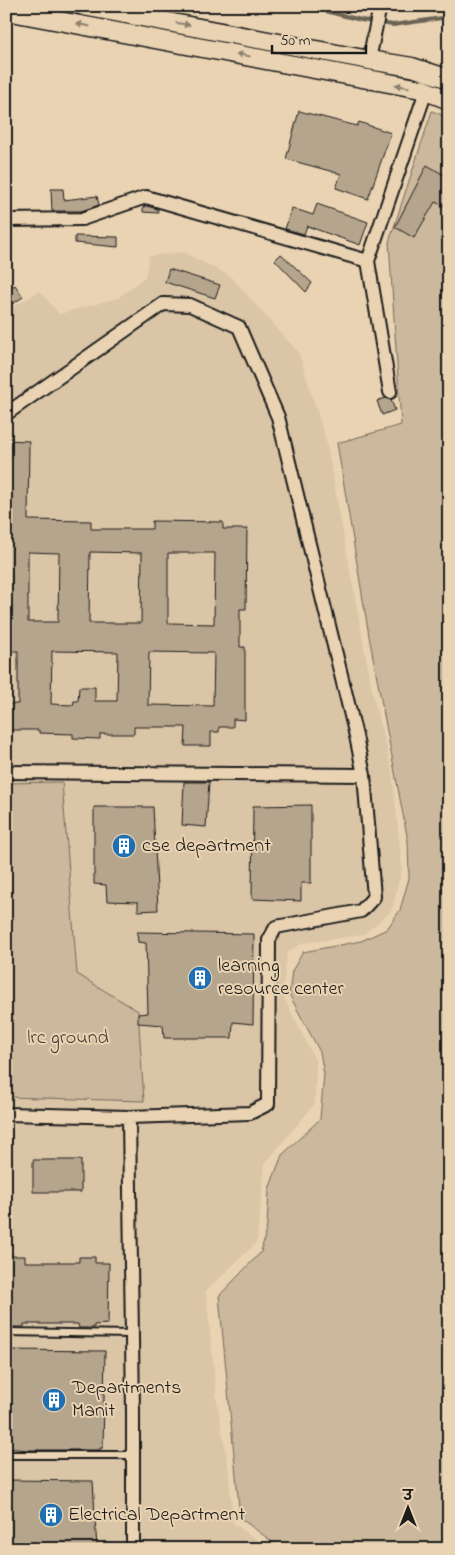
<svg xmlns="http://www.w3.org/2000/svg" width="455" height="1555" font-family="'Indie Flower','Playpen Sans Deva',sans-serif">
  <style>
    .built { fill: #dac5a7 }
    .green { fill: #cbb89d; stroke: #746a5c }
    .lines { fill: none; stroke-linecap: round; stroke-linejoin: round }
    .stream { stroke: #6c6356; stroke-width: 4 }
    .building { fill: #b6a58d; stroke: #1c1c1c; fill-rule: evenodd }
    .service-casing { stroke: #1c1c1c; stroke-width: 10 }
    .minor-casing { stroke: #1c1c1c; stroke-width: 16 }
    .secondary-casing { stroke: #1c1c1c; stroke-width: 21 }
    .service { stroke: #e9d3b2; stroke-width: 6 }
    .minor { stroke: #e9d3b2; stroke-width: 12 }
    .secondary { stroke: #e9d3b2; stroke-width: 18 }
    .oneway { fill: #8d816e }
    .labels { text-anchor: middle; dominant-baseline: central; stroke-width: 4; stroke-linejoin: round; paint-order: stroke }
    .poi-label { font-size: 20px; fill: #1c1c1c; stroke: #e9d3b2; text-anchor: start }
    .park-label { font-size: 20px; fill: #48433c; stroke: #e9d3b2 }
  </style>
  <rect width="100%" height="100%" fill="#e9d3b2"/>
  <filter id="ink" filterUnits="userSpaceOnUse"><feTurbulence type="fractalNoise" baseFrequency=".02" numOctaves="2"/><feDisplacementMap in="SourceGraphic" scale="10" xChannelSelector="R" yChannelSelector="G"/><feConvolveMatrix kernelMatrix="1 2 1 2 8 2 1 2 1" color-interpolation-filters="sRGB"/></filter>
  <g filter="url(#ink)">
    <path class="built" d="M 183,252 L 230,276 L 299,353 L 326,440 L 373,695 L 392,770 L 402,868 L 392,910 L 363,935 L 302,943 L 287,953 L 282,994 L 316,1062 L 315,1103 L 265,1164 L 257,1242 L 206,1291 L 217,1402 L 228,1464 L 233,1523 L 269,1549 L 6,1549 L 6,311 L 40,291 L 59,314 L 118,298 L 145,277 L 149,256 Z"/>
    <path class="green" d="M 432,111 L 449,118 L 449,1549 L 282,1549 L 240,1518 L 219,1296 L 261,1252 L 267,1226 L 269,1189 L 282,1155 L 320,1119 L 324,1074 L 320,1052 L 289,994 L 292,971 L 303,952 L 361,941 L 387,929 L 400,910 L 409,878 L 408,841 L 369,636 L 337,443 L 401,425 L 389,242 Z
      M 62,782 L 77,974 L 138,1011 L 144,1101 L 6,1097 L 6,783 Z"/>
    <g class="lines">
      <path class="stream" d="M 305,6 L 361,20 L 393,25 L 449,17"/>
    </g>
    <path class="building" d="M 299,111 L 357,126 L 359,122 L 391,133 L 368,199 L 336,188 L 341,174 L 286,159 Z
      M 427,165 L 449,178 L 449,208 L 435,202 L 414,238 L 395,227 Z
      M 51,189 L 63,189 L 64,200 L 97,196 L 99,205 L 81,211 L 52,211 Z
      M 317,204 L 368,222 L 360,245 L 307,226 L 304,234 L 285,229 L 292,208 L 313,215 Z
      M 146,206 L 158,209 L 158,213 L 143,212 L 143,207 Z
      M 75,236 L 118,237 L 118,247 L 75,243 Z
      M 281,254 L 312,283 L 306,292 L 275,260 Z
      M 169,269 L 220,285 L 215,298 L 165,282 Z
      M 15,285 L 23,297 L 6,308 L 6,290 Z
      M 385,398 L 391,400 L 395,410 L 382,415 L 377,401 Z
      M 6,440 L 29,441 L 28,520 L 91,521 L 91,529 L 152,529 L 152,521 L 223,522 L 223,529 L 247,529 L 246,609 L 240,609 L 240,647 L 245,647 L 245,720 L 233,719 L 233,727 L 219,727 L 219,732 L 211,732 L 211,746 L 185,746 L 186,727 L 134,727 L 134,734 L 100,734 L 100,739 L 73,738 L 73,734 L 39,733 L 39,730 L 6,730 L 6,704 L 18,704 L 18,651 L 6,651 ZM 28,552 L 59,553 L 58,622 L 28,622 ZM 90,552 L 142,553 L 141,623 L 89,623 ZM 168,553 L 215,553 L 214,624 L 168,623 ZM 52,651 L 118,652 L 117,701 L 95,701 L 95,687 L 79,687 L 78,701 L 74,701 L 73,705 L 51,704 ZM 149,652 L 214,653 L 213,706 L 148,705 Z
      M 184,782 L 209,782 L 206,827 L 182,825 Z
      M 311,805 L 311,883 L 301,883 L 301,901 L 252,899 L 253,806 Z
      M 94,807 L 153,807 L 158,910 L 138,911 L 138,902 L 107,901 L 106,885 L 94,884 Z
      M 137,932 L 254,934 L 253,1024 L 233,1022 L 232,1038 L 164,1038 L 163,1025 L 138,1023 L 138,1014 L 148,1013 L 146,943 L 138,942 Z
      M 33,1160 L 81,1160 L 81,1192 L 33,1192 Z
      M 8,1256 L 25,1256 L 25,1262 L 79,1262 L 79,1257 L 95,1257 L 95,1263 L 109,1263 L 108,1324 L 94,1325 L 94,1328 L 79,1328 L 78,1324 L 24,1324 L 24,1327 L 8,1327 L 8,1324 L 6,1324 L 6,1262 L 8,1262 Z
      M 6,1350 L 105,1351 L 103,1448 L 100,1448 L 100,1450 L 29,1450 L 6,1448 Z
      M 6,1480 L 93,1481 L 97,1549 L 6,1549 Z"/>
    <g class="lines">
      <g class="service-casing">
        <path id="service" d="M 6,1332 L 132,1334
          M 6,1455 L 133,1455"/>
      </g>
      <g class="minor-casing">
        <path id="minor" d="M 369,60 L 380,6
          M 6,220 L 82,219 L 146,197 L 368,261
          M 390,392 L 368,261 L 426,91
          M 6,414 L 163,304 L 190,305 L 239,327 L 278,417 L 356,736 L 364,775 L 374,897 L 361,911 L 276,927 L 269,940 L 268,1104 L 250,1113 L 129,1117 L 6,1114
          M 6,772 L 364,775
          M 129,1117 L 133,1412 L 133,1549"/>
      </g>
      <g class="secondary-casing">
        <path id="secondary" d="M 83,6 L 369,60 L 412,67 L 449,79
          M 6,11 L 421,89 L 449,100"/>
      </g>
      <use href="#service" class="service"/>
      <use href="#minor" class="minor"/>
      <use href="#secondary" class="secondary"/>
    </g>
    <defs><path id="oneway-solid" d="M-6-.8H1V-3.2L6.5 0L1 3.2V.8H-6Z" transform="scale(1.25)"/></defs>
    <g class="oneway">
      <use href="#oneway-solid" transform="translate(183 24) rotate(10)"/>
      <use href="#oneway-solid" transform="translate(83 25) rotate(-169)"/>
      <use href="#oneway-solid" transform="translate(243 55) rotate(-169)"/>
      <use href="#oneway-solid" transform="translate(402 86) rotate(-169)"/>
    </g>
  </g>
  <defs>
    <g id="building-disc" transform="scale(1.25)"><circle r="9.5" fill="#1f6fb2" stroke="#e9d3b2"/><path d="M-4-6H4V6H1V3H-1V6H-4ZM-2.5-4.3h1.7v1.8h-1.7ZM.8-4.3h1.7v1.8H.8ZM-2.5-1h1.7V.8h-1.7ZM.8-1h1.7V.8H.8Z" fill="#fff"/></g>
  </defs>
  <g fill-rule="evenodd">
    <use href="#building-disc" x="124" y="846"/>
    <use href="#building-disc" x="200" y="978"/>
    <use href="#building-disc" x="54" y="1400"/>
    <use href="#building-disc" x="51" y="1515"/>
  </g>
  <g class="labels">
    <g class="poi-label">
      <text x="142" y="846">cse department</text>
      <text x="218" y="966">learning<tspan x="218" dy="23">resource center</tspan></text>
      <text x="72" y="1388">Departments<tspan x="72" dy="23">Manit</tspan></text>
      <text x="68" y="1515">Electrical Department</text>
    </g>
    <g class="park-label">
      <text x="68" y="1038">lrc ground</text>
    </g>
  </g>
  <rect width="455" height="1555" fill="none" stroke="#e9d3b2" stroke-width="25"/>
  <rect x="12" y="12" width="430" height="1530" fill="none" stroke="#1c1c1c" stroke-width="2" filter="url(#ink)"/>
  <g transform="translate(408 1508)" stroke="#e9d3b2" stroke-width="4" paint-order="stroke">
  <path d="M0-4L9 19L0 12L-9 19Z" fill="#1c1c1c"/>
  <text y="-8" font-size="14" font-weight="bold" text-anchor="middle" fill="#1c1c1c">उ</text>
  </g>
  <path d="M272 45v8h94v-8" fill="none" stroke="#1c1c1c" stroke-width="2.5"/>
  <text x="280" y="45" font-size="15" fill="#1c1c1c" stroke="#e9d3b2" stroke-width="4" paint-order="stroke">50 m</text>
</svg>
